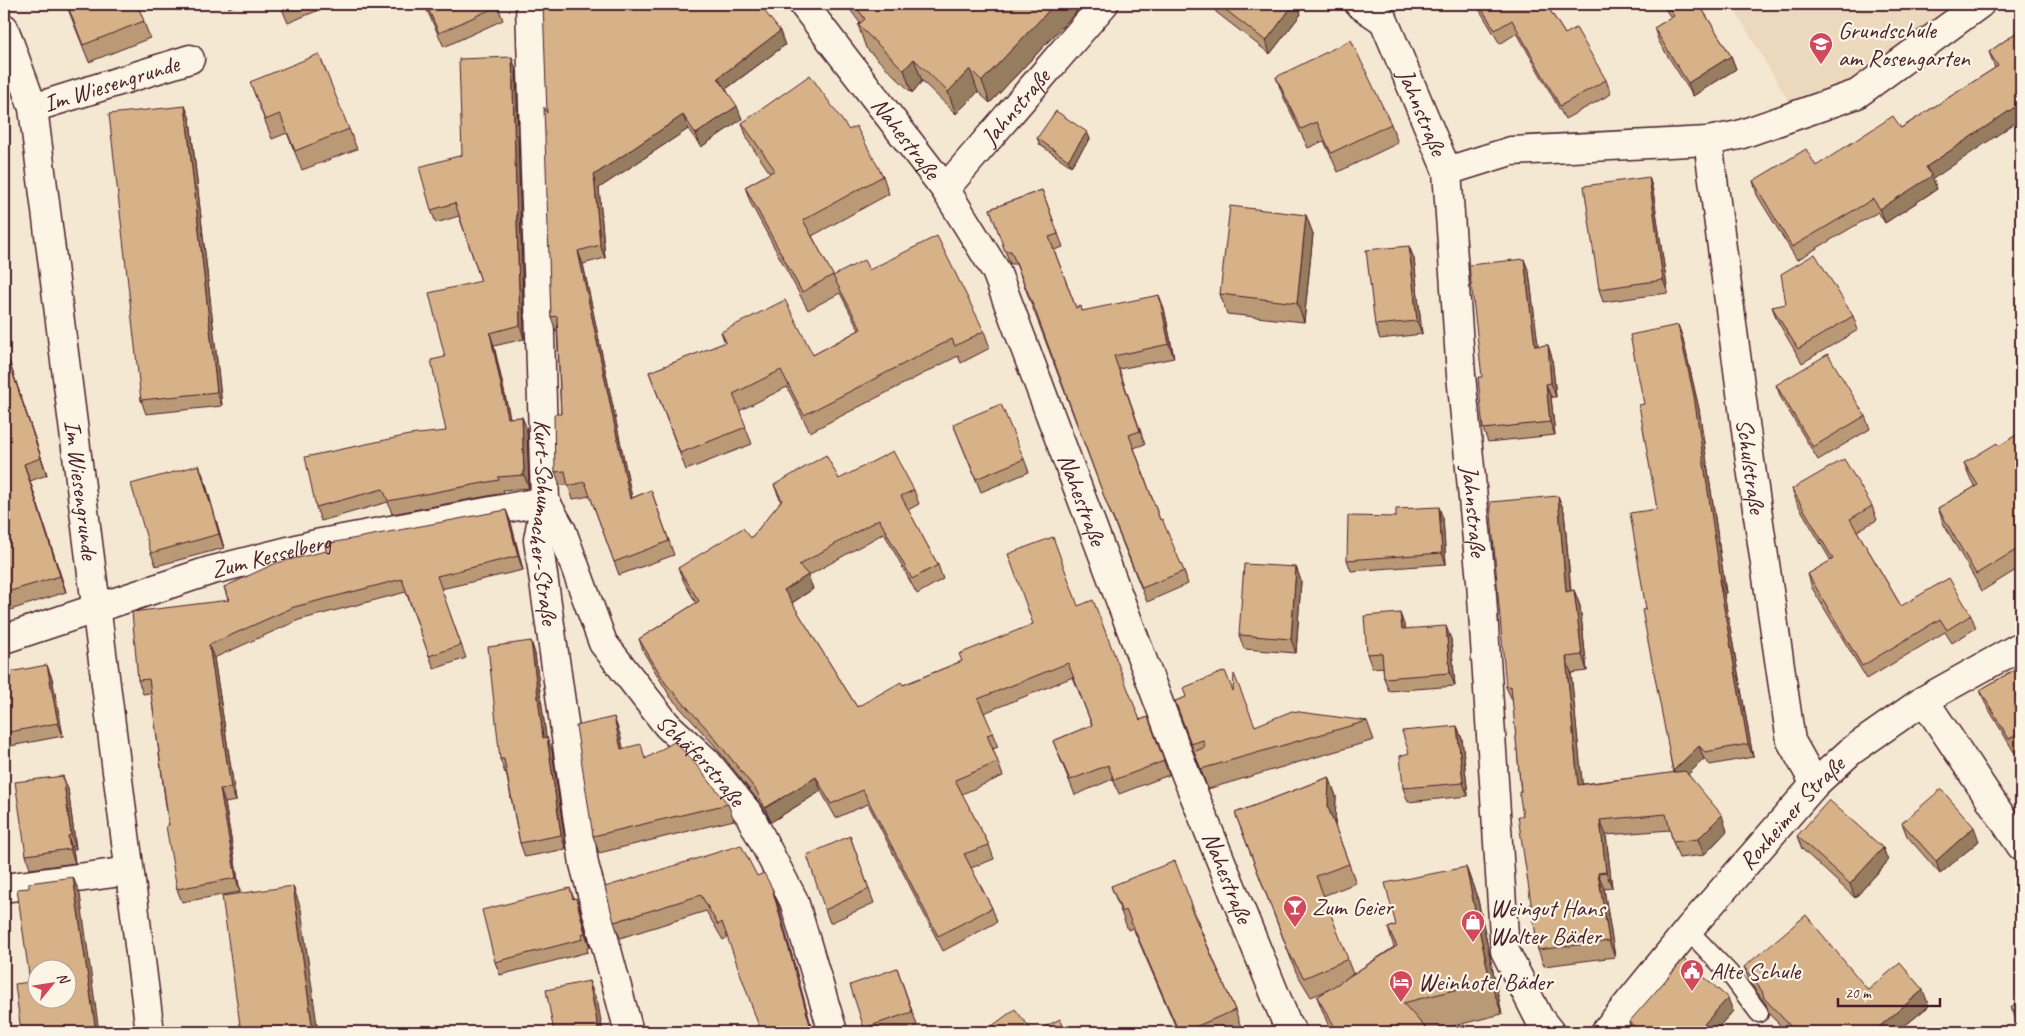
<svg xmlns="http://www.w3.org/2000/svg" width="2025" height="1036" font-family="Caveat,sans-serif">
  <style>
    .built { fill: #ecd8bd }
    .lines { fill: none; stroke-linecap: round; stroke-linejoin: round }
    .lane-casing { stroke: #4a1f2b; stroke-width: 21 }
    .street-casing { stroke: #4a1f2b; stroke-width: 31 }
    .secondary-casing { stroke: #4a1f2b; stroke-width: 31 }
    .lane { stroke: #fcf5e5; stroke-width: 18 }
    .street { stroke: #fcf5e5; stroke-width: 28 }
    .secondary { stroke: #fcf5e5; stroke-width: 28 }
    .wall { fill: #b99976; stroke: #4a1f2b }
    .shaded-wall { fill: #967d60; stroke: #4a1f2b }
    .building { fill: #d7b289; stroke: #4a1f2b; fill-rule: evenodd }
    .labels { text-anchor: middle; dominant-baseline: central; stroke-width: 4.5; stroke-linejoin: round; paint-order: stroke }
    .poi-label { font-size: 24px; fill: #4a1f2b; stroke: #fcf5e5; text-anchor: start }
    .street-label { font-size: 24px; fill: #4a1f2b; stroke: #fcf5e5 }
  </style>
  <rect width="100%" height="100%" fill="#f5e8d3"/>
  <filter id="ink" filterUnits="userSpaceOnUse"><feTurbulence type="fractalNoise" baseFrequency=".02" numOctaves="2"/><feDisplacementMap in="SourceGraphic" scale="10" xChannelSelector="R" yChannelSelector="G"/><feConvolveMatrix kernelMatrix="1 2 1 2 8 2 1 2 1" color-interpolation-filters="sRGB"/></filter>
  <g filter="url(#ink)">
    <path class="built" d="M 1731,4 L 1961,4 L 1905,47 L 1846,84 L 1792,107 Z"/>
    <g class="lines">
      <g class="lane-casing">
        <path id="lane" d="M 1688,930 L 1730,974 L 1759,1013"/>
      </g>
      <g class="street-casing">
        <g id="street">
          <path id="s1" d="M 530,4 L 545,501 L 538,540 L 584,864 L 629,1032"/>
          <path id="s2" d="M 1359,4 L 1384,21 L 1447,171 L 1461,375 L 1481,581 L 1505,951 L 1539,1018 L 1550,1032"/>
          <path id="s3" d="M 4,28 L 33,108 L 150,1032"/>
          <path id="s4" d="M 33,108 L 190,59"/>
          <path id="s5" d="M 1708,141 L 1750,461 L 1791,741 L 1815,784"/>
          <path d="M 1447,171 L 1511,151 L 1708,141 L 1739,135 L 1857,94 L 1980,4"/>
          <path id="s6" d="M 945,189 L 1104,4"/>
          <path id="s7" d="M 4,639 L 209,571 L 316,544 L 545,501 L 562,531 L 603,643 L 667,725 L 706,761 L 749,814 L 794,901 L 833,1032"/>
          <path d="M 1924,700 L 2021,846"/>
          <path d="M 4,888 L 129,871"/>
          <path id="s8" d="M 1605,1032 L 1688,930 L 1815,784 L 1851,751 L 1924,700 L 2021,646"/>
        </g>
      </g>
      <g class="secondary-casing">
        <g id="secondary">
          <path id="s9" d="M 803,4 L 945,189 L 996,271 L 1186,775 L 1287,1024 L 1292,1032"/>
        </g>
      </g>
      <use href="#lane" class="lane"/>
      <use href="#street" class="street"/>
      <use href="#secondary" class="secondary"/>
    </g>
    <path class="wall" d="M 66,4 L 137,4 L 150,38 L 89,62 Z
      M 228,4 L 238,4 L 229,8 Z
      M 280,4 L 333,4 L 288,23 Z
      M 424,4 L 497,4 L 503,20 L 444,47 Z
      M 846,4 L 1078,4 L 1080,8 L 990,103 L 978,92 L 956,114 L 922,81 L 912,93 L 866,48 L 858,25 L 860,23 Z
      M 1213,4 L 1297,4 L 1301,14 L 1270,54 L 1216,12 Z
      M 1476,4 L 1546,4 L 1565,34 L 1606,80 L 1611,94 L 1565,119 L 1517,33 L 1500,44 Z
      M 1662,4 L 1699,4 L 1731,56 L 1736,69 L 1693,96 L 1659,42 L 1654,28 L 1671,18 Z
      M 2021,29 L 1933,179 L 1937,189 L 1885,223 L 1878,212 L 1797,260 L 1757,195 L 1753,181 L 1816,166 L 1901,128 L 1995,68 L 1989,52 Z
      M 785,45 L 726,89 L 742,119 L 701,147 L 688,129 L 599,188 L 605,258 L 583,264 L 632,498 L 651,490 L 674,555 L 619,575 L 590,496 L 573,499 L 568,485 L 560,485 L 555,472 L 561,414 L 557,330 L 556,331 L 551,317 L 547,113 Z
      M 512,57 L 516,71 L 524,339 L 494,346 L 510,418 L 522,417 L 527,430 L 529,488 L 503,490 L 504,493 L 392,514 L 388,502 L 321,521 L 316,507 L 446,431 L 445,357 L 481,281 L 459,216 L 436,223 L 431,210 L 462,155 Z
      M 1276,77 L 1391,124 L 1398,143 L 1338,172 L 1324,141 L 1308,148 L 1283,96 Z
      M 250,82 L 349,129 L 357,149 L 302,170 L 287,133 L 272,139 Z
      M 185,106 L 190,119 L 222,406 L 146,414 L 141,400 Z
      M 742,123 L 849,130 L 883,176 L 889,194 L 812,236 L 833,276 L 869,270 L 984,331 L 990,348 L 961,363 L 958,356 L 810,432 L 787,387 L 739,411 L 752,444 L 686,470 L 649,372 L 725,343 L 721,332 L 813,355 L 859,330 L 840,293 L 808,310 L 751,204 L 745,187 L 770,173 L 748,141 Z
      M 1087,132 L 1090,139 L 1071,166 L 1040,145 L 1037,138 Z
      M 1649,177 L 1653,191 L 1668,293 L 1603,302 L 1599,289 Z
      M 1042,190 L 1063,247 L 1054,250 L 1076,308 L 1082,311 L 1164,308 L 1174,358 L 1119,369 L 1145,444 L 1134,448 L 1160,520 L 1184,571 L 1188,584 L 1147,602 L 1110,512 L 1039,324 L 1016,264 L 1010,264 L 990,209 Z
      M 1306,215 L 1313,234 L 1304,322 L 1227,314 L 1220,294 Z
      M 4,240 L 9,254 L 4,257 Z
      M 1409,246 L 1414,259 L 1422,334 L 1380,339 L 1375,325 Z
      M 1529,272 L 1538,346 L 1548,345 L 1552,358 L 1556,397 L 1551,397 L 1555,435 L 1488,442 L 1483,429 L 1482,377 Z
      M 1772,307 L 1853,316 L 1858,330 L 1802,363 L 1777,320 Z
      M 1678,325 L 1683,339 L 1699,409 L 1726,593 L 1724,594 L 1753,757 L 1710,765 L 1704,759 L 1688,774 L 1727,831 L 1704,855 L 1679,858 L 1673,842 L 1670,830 L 1606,835 L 1612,888 L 1604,889 L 1615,957 L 1544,966 L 1538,950 L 1523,816 L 1513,702 L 1506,687 L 1558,496 L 1564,511 L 1571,591 L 1574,590 L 1580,606 L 1587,671 L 1571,673 L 1582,784 L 1673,773 L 1646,609 L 1657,509 L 1644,404 Z
      M 4,346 L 47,475 L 30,481 L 66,592 L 4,612 Z
      M 1776,385 L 1865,416 L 1870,429 L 1818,460 L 1781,398 Z
      M 953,424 L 1024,459 L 1029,472 L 981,492 Z
      M 2021,432 L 2021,567 L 1982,591 L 1944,525 L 1938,508 L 1975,487 L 1971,480 L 1964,463 L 1999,446 Z
      M 204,478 L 224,548 L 156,566 L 151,553 Z
      M 839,479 L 914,490 L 919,504 L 908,510 L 938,565 L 943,579 L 917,594 L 884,533 L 808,576 L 813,589 L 792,603 L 857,707 L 903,685 L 962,661 L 1078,606 L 1140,720 L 1148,717 L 1169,775 L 1119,794 L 1113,779 L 1075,795 L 1053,741 L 1092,725 L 1073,677 L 984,713 L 998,747 L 993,749 L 1003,776 L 962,794 L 989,845 L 994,859 L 971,868 L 992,908 L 997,922 L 943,951 L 868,804 L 836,818 L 821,791 L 771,822 L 761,804 L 714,745 L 671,698 L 644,653 L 639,639 L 696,603 L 684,582 L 678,568 L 751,538 L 781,502 L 774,485 Z
      M 1792,489 L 1872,506 L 1877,520 L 1857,531 L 1901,606 L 1971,615 L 1976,628 L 1952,643 L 1945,632 L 1867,679 L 1812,588 L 1808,574 L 1831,561 L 1797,503 Z
      M 506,510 L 511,523 L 523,570 L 441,589 L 466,658 L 434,669 L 406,592 L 299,620 L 214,658 L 236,801 L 225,803 L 240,892 L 182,902 L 177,889 L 151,693 L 143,694 L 138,680 L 228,600 L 224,587 Z
      M 1443,518 L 1446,564 L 1351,571 L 1347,560 Z
      M 1296,567 L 1301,581 L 1296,653 L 1244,649 L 1239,635 Z
      M 1405,627 L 1406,629 L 1451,639 L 1455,686 L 1389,691 L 1384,678 L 1383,667 L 1372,668 L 1367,654 Z
      M 531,641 L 535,654 L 546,737 L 552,750 L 566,849 L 525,857 L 520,843 L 506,772 L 505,773 L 500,759 Z
      M 2021,666 L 2021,748 L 2014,752 L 1985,703 L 1980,690 Z
      M 4,673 L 52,678 L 63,736 L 5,747 L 4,742 Z
      M 1233,691 L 1255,726 L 1367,721 L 1374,740 L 1208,789 L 1175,701 Z
      M 1457,726 L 1462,739 L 1468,796 L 1408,802 L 1403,788 L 1409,753 Z
      M 620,734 L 623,749 L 646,758 L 728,804 L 734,820 L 599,853 L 593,836 Z
      M 1329,777 L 1336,796 L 1335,826 L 1356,883 L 1323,896 L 1353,974 L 1394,947 L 1388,928 L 1396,925 L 1466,867 L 1478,900 L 1502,1014 L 1429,1032 L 1331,1032 L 1317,997 L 1330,989 L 1311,997 L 1296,972 L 1235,813 Z
      M 68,789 L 76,849 L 73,849 L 75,863 L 30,869 L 26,855 Z
      M 1902,823 L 1979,841 L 1940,874 L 1907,836 Z
      M 850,836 L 874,903 L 830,923 L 825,910 Z
      M 1797,836 L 1883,848 L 1888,861 L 1855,898 L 1802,849 Z
      M 757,876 L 772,888 L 778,904 L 723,940 L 706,911 L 620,938 L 614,922 Z
      M 1111,886 L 1192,905 L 1199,923 L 1198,923 L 1235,1010 L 1241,1027 L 1229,1032 L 1178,1032 L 1133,928 L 1128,930 Z
      M 570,888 L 574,899 L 581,912 L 590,947 L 587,948 L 588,952 L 500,975 L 495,962 Z
      M 1744,967 L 1868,990 L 1929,1006 L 1897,1032 L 1787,1032 L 1769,1014 L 1766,1004 L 1750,983 Z
      M 897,968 L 917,1025 L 897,1032 L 866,1032 L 864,1028 Z
      M 2021,999 L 2021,1027 L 2016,1020 L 2011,1007 Z
      M 1733,1011 L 1714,1032 L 1633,1032 L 1629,1022 Z"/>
    <path class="shaded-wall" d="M 1055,4 L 1078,4 L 1080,8 L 990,103 L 982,81 Z
      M 1294,4 L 1297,4 L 1301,14 L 1270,54 L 1266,41 Z
      M 780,31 L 785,45 L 723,91 L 718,78 Z
      M 1731,56 L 1736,69 L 1693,96 L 1688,83 Z
      M 512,57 L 516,71 L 524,339 L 520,325 Z
      M 914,59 L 922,81 L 912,93 L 904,70 Z
      M 970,69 L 978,92 L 956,114 L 948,92 Z
      M 2021,103 L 2021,119 L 1933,179 L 1937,189 L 1885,223 L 1880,209 L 1926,167 Z
      M 185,106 L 190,119 L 222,406 L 217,392 Z
      M 737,106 L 742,119 L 701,147 L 696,134 Z
      M 683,115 L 688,129 L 599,188 L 605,258 L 600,245 L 594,175 Z
      M 1087,132 L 1090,139 L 1071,166 L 1068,160 Z
      M 1649,177 L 1653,191 L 1668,293 L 1663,280 Z
      M 1306,215 L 1313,234 L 1304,322 L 1297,303 Z
      M 1409,246 L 1414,259 L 1422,334 L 1417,321 Z
      M 578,251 L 583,264 L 635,512 L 630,499 Z
      M 1524,259 L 1529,272 L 1540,360 L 1535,346 Z
      M 1159,295 L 1164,308 L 1174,358 L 1169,344 Z
      M 1678,325 L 1683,339 L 1699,409 L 1726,593 L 1721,580 Z
      M 490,333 L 494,346 L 513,431 L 508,418 Z
      M 1548,345 L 1552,358 L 1556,397 L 1551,383 Z
      M 4,346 L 47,475 L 4,347 Z
      M 1546,384 L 1551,397 L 1555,435 L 1550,422 Z
      M 522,417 L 527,430 L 529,488 L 524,475 Z
      M 24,464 L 30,481 L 66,592 L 60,576 Z
      M 199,465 L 204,478 L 224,548 L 219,534 Z
      M 1558,496 L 1564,511 L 1572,607 L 1566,592 Z
      M 1439,507 L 1443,518 L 1446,564 L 1442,553 Z
      M 506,510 L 511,523 L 523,570 L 518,556 Z
      M 1296,567 L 1301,581 L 1296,653 L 1291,639 Z
      M 808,575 L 813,589 L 790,604 L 784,590 Z
      M 1719,580 L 1724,594 L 1753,757 L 1748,744 Z
      M 1574,590 L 1580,606 L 1587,671 L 1582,655 Z
      M 1400,613 L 1405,627 L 1407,643 L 1402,629 Z
      M 1446,626 L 1451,639 L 1455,686 L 1450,673 Z
      M 531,641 L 535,654 L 548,751 L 543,738 Z
      M 209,645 L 214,658 L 236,801 L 231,788 Z
      M 1566,657 L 1571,673 L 1584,800 L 1578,785 Z
      M 47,665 L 52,678 L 63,736 L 58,723 Z
      M 614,717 L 620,734 L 627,766 L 621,749 Z
      M 1457,726 L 1462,739 L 1468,796 L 1463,783 Z
      M 547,737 L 552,750 L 566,849 L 561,835 Z
      M 1699,746 L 1704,759 L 1678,784 L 1673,771 Z
      M 63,776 L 68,789 L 76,849 L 71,835 Z
      M 816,777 L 821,791 L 771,822 L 765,808 Z
      M 1329,777 L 1336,796 L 1335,826 L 1328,807 Z
      M 220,789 L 225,803 L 240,892 L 236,878 Z
      M 1722,815 L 1727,831 L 1704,855 L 1698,839 Z
      M 1600,820 L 1606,835 L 1612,888 L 1606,872 Z
      M 1974,827 L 1979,841 L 1940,874 L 1936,861 Z
      M 68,836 L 73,849 L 75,863 L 70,849 Z
      M 1883,848 L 1888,861 L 1855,898 L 1850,884 Z
      M 1466,867 L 1478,900 L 1502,1014 L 1490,981 Z
      M 1598,873 L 1604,889 L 1615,957 L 1609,941 Z
      M 73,877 L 80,894 L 99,1032 L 96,1032 Z
      M 293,886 L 301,909 L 318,1032 L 313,1032 Z
      M 772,888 L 778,904 L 813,1032 L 812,1032 Z
      M 576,898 L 581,912 L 590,947 L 585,933 Z
      M 589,981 L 598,1004 L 603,1032 L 599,1032 Z
      M 1923,990 L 1929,1006 L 1897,1032 L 1873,1032 Z
      M 1728,998 L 1733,1011 L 1714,1032 L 1697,1032 Z"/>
    <path class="building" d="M 67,4 L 137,4 L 144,21 L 83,45 Z
      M 426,4 L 497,4 L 498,6 L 439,33 Z
      M 543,4 L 759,4 L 780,31 L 718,78 L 737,106 L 696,134 L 683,115 L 594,175 L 600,245 L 578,251 L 630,499 L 651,490 L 669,541 L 614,562 L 585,482 L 568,486 L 565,471 L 555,472 L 554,414 L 561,414 L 557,316 L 551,317 L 544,107 L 547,113 Z
      M 854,4 L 1055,4 L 982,81 L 970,69 L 948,92 L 914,59 L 904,70 L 858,25 L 865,19 Z
      M 1218,4 L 1294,4 L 1266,41 Z
      M 1479,4 L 1546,4 L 1565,34 L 1576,28 L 1606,80 L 1560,106 L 1512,20 L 1495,30 Z
      M 1666,4 L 1699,4 L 1731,56 L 1688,83 L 1654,28 L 1674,16 Z
      M 2021,29 L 2021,103 L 1926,167 L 1932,176 L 1880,209 L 1873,199 L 1792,247 L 1753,181 L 1806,149 L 1816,166 L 1893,116 L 1901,128 L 1998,66 L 1989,52 Z
      M 1351,40 L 1391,124 L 1331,153 L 1317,122 L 1301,129 L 1276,77 Z
      M 319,54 L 349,129 L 295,151 L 280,114 L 265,120 L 250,82 Z
      M 512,57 L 520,325 L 490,333 L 508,418 L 522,417 L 524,475 L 498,477 L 499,480 L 388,501 L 383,489 L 316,507 L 305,457 L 409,435 L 446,431 L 431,360 L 445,357 L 429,293 L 481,281 L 455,203 L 431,210 L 419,167 L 462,155 L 459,59 Z
      M 810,75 L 849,130 L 856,126 L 883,176 L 803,220 L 833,275 L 802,292 L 745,187 L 775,170 L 742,123 Z
      M 185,106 L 217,392 L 141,400 L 109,114 Z
      M 1056,111 L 1087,132 L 1068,160 L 1037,138 Z
      M 1649,177 L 1663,280 L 1599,289 L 1584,186 Z
      M 1042,190 L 1058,234 L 1049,237 L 1076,308 L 1081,306 L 1082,311 L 1159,295 L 1169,344 L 1114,356 L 1140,431 L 1129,435 L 1160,520 L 1162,519 L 1184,571 L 1142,588 L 1105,499 L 1035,310 L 1011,251 L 1005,251 L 990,209 Z
      M 1230,206 L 1306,215 L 1297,303 L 1220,294 Z
      M 937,236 L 984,331 L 955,346 L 952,339 L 804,415 L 781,370 L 733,394 L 746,427 L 680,453 L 649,372 L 726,342 L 721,332 L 785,300 L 813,355 L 861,329 L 833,276 L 864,260 L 869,270 Z
      M 1409,246 L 1417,321 L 1375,325 L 1366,250 Z
      M 1815,254 L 1853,316 L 1798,349 L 1772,307 L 1786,304 L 1781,274 Z
      M 1524,259 L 1535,346 L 1548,345 L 1551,383 L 1546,384 L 1550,422 L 1483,429 L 1478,377 L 1482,377 L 1469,265 Z
      M 1678,325 L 1694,396 L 1721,580 L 1719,580 L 1748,744 L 1705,752 L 1699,746 L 1673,771 L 1642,610 L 1646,609 L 1630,513 L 1657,509 L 1639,405 L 1644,404 L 1630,335 Z
      M 4,347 L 41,458 L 24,464 L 60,576 L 4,593 Z
      M 1828,354 L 1865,416 L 1813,447 L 1776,385 Z
      M 1001,404 L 1024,459 L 976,479 L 953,424 Z
      M 2021,432 L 2021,547 L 1976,574 L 1938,508 L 1978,485 L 1964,463 L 1997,443 L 1999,446 Z
      M 893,451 L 914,490 L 901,496 L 938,565 L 912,579 L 879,519 L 799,565 L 808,575 L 784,590 L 857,707 L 901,682 L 903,685 L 962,661 L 959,654 L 1033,624 L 1008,554 L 1053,537 L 1078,606 L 1093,600 L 1140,720 L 1148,717 L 1164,761 L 1114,780 L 1108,765 L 1070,780 L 1053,741 L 1092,725 L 1068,663 L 978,699 L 993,733 L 987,735 L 998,762 L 955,780 L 989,845 L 964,854 L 992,908 L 938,936 L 863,790 L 831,804 L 816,777 L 765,808 L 756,790 L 709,731 L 666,684 L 639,639 L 699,601 L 678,568 L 743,528 L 751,538 L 782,500 L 774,485 L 826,455 L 839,479 Z
      M 1844,459 L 1872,506 L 1850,519 L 1901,606 L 1949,578 L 1971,615 L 1947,630 L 1940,619 L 1862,666 L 1808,574 L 1833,559 L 1792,489 Z
      M 199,465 L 219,534 L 151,553 L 131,484 Z
      M 1558,496 L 1566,592 L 1574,590 L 1582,655 L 1566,657 L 1578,785 L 1685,771 L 1722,815 L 1698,839 L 1673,842 L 1666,814 L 1600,820 L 1606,872 L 1598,873 L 1609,941 L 1538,950 L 1518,816 L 1523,816 L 1519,792 L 1521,792 L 1511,686 L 1506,687 L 1490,502 Z
      M 1439,507 L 1442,553 L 1347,560 L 1348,516 L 1396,517 L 1396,509 Z
      M 506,510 L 518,556 L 437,576 L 461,645 L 429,656 L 402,579 L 294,607 L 209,645 L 231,788 L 220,789 L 236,878 L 177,889 L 166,826 L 169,825 L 149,679 L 138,680 L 132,612 L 229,600 L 224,587 L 276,563 L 326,551 L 325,544 Z
      M 1244,564 L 1296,567 L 1291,639 L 1239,635 Z
      M 1400,613 L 1402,629 L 1446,626 L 1450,673 L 1384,678 L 1382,653 L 1367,654 L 1364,616 Z
      M 531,641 L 543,738 L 547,737 L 561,835 L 520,843 L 504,759 L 500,759 L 488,647 Z
      M 47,665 L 58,723 L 4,733 L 4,673 Z
      M 2021,666 L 2021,732 L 2009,739 L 1980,690 Z
      M 1225,671 L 1233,691 L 1234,674 L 1255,726 L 1292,711 L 1367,721 L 1201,769 L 1194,752 L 1205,747 L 1203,740 L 1191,744 L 1175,701 L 1186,697 L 1183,688 Z
      M 614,717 L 621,749 L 641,744 L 645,759 L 674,742 L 688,755 L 728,804 L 593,836 L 576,726 Z
      M 1457,726 L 1463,783 L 1403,788 L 1400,756 L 1409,753 L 1402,731 Z
      M 63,776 L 71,835 L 68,836 L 70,849 L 26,855 L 15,782 Z
      M 1329,777 L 1328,807 L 1349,864 L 1316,876 L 1348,959 L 1304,978 L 1289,953 L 1235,813 Z
      M 1941,789 L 1974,827 L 1936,861 L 1902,823 Z
      M 1829,800 L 1883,848 L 1850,884 L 1797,836 Z
      M 850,836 L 869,889 L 825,910 L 807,855 Z
      M 741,845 L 757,876 L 764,873 L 772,888 L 812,1032 L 759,1032 L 761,1032 L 722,922 L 718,925 L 701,895 L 614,922 L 605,887 Z
      M 1175,861 L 1192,905 L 1190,906 L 1235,1010 L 1183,1032 L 1179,1032 L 1126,910 L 1122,912 L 1111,886 Z
      M 1466,867 L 1490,981 L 1403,1003 L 1429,1032 L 1338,1032 L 1317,997 L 1397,946 L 1388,928 L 1396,925 L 1385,883 Z
      M 73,877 L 96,1032 L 21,1032 L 15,984 L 30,982 L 17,889 L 29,888 L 29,883 ZM 38,968 L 68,968 L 68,998 L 38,998 Z
      M 293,886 L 313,1032 L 241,1032 L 222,896 Z
      M 570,888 L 573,899 L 576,898 L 585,933 L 582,934 L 583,939 L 495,962 L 482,910 Z
      M 1806,915 L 1868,990 L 1900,963 L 1923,990 L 1873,1032 L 1796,1032 L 1764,998 L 1762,991 L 1744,967 Z
      M 1684,959 L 1728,998 L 1697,1032 L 1641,1032 L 1629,1022 Z
      M 897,968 L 912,1012 L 864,1028 L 850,985 Z
      M 589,981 L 599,1032 L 554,1032 L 546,990 Z
      M 2021,999 L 2021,1019 L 2011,1007 Z
      M 1015,1009 L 1033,1032 L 984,1032 Z
      M 1060,1019 L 1066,1032 L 1035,1032 Z"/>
  </g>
  <defs>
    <g id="school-pin" transform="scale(1.25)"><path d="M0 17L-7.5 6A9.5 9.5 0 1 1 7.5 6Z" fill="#d1495b" stroke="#fcf5e5"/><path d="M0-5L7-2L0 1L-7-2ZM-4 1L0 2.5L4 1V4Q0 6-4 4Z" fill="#fff"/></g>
    <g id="bar-pin" transform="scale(1.25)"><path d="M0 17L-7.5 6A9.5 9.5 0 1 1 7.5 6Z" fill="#d1495b" stroke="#fcf5e5"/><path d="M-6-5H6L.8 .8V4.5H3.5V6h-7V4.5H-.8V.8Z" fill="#fff"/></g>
    <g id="shop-pin" transform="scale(1.25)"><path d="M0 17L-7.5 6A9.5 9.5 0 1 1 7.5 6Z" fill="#d1495b" stroke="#fcf5e5"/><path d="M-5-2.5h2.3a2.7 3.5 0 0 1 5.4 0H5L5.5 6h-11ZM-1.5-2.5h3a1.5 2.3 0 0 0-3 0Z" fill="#fff"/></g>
    <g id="civic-pin" transform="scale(1.25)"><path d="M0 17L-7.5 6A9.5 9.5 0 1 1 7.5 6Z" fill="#d1495b" stroke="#fcf5e5"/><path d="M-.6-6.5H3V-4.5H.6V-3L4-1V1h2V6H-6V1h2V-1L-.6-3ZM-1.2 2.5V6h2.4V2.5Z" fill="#fff"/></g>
    <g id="hotel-pin" transform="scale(1.25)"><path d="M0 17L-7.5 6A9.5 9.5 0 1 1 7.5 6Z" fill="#d1495b" stroke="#fcf5e5"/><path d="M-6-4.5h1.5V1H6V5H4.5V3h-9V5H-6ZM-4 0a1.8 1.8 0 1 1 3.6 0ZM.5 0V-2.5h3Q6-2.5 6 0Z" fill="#fff"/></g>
  </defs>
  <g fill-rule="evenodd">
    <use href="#school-pin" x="1821" y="44"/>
    <use href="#bar-pin" x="1295" y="907"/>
    <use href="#shop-pin" x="1473" y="922"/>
    <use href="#civic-pin" x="1692" y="971"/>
    <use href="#hotel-pin" x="1401" y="982"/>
  </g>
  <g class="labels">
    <g class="poi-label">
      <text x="1838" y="30">Grundschule<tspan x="1838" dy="28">am Rosengarten</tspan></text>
      <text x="1312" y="907">Zum Geier</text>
      <text x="1490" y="908">Weingut Hans<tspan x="1490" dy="28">Walter Bäder</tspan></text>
      <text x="1710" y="971">Alte Schule</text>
      <text x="1418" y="982">Weinhotel Bäder</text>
    </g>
    <g class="street-label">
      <text stroke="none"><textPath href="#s4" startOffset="82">Im Wiesengrunde</textPath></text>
      <text stroke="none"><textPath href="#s6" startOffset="108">Jahnstraße</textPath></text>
      <text stroke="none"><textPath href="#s2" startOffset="129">Jahnstraße</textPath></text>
      <text stroke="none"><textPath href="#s9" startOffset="169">Nahestraße</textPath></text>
      <text stroke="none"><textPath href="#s5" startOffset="328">Schulstraße</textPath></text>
      <text stroke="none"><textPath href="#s3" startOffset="470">Im Wiesengrunde</textPath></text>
      <text stroke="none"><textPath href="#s9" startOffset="574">Nahestraße</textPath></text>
      <text stroke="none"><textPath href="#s2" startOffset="534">Jahnstraße</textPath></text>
      <text stroke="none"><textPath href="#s1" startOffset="519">Kurt-Schumacher-Straße</textPath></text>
      <text stroke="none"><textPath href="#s7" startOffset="280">Zum Kesselberg</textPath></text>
      <text stroke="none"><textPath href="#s7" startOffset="866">Schäferstraße</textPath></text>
      <text stroke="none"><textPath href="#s8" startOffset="288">Roxheimer Straße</textPath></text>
      <text stroke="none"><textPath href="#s9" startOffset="979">Nahestraße</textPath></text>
    </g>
  </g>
  <rect width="2025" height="1036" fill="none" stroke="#fcf5e5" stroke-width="20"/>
  <rect x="10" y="10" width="2005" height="1016" fill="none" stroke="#4a1f2b" stroke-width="2" filter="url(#ink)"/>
  <g transform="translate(52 984) rotate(60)"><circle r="24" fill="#fcf5e5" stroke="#b59f9b"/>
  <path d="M0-4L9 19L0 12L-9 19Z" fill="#d1495b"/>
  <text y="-8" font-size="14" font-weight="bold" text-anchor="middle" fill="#4a1f2b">N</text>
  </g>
  <path d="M1838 998v8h102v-8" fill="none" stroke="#4a1f2b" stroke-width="2.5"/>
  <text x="1845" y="998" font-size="15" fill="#4a1f2b" stroke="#fcf5e5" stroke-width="4" paint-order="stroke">20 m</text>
</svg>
